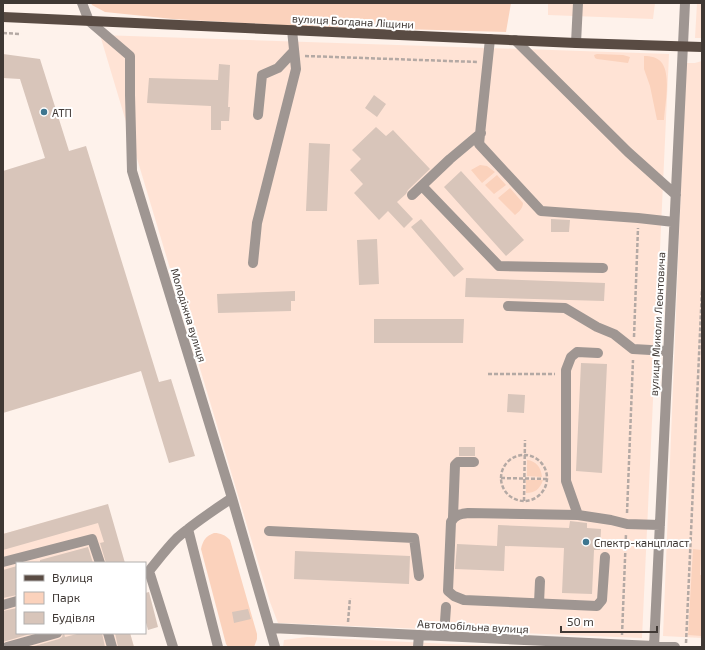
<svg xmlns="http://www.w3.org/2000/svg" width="705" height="650" font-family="'Exo 2',sans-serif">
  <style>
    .built { fill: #ffe3d5 }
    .green { fill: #fbd2bc }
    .building { fill: #d8c5ba }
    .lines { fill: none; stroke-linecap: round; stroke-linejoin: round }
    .path { stroke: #b4a9a4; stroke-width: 2.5; stroke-dasharray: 4 2; stroke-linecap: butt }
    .minor { stroke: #9f9692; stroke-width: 10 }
    .major { stroke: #594b43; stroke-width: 10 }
    .poi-dot { fill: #3d7690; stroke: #fff; stroke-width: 1.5 }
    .labels { text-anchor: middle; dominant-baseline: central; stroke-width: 4; stroke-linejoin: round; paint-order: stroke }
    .street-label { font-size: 11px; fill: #3f3834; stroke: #fff }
    .poi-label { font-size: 11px; fill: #3f3834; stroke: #fff; text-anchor: start }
  </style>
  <rect width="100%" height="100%" fill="#fef2eb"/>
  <path class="built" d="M 548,3 L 655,3 L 653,19 L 548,15 Z
    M 697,3 L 702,3 L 702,38 L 695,38 Z
    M 100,35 L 669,54 L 642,638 L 278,623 L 270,602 Z
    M 702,61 L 702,638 L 663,636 L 686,63 L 695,63 Z
    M 94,509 L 125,563 L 17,563 L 17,633 L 130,633 L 134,647 L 3,647 L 3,534 Z
    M 307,637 L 511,647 L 283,647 L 284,640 Z"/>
  <path class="green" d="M 91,3 L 511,3 L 506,32 L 298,26 L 173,19 L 105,12 L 92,5 Z
    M 597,54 L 623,55 L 630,57 L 628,63 L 597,59 L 595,58 L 594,55 Z
    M 644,56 C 650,56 658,57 662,63 C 671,76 665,104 664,120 L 657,120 L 650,86 L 644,69 Z
    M 480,165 L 487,166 L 495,172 L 482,183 L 471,170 Z
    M 497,175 L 506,185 L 494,194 L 485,185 Z
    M 510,188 L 523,203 C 523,208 519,212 515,215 L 498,198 Z
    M 527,460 C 536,461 541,467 542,477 L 527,476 Z
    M 526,480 L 543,480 C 540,489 535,493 526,493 Z
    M 214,533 C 221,533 225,535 230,540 L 257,634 L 257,639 L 254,647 L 228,647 L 226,644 L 201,549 C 203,540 206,536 214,533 Z
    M 693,549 L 701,550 L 700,575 L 702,575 L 702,636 L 688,635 Z"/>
  <path class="building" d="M 3,54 L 40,59 L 69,151 L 86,146 L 159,382 L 171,379 L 195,456 L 169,463 L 141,371 L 3,413 L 3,171 L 45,158 L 20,79 L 3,78 Z
    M 219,64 L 230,65 L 228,107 L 230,107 L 229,121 L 221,121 L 221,130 L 211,130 L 211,106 L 147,103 L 149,78 L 218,80 Z
    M 374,95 L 386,104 L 377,117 L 365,108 Z
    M 376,127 L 386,136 L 393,130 L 430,169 L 408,190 L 406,194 L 397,202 L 413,219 L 404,228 L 388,211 L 379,220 L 354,193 L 363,184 L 350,170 L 361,159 L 352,150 Z
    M 309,143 L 330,144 L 327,211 L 306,211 Z
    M 461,171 L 524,240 L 506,256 L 444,187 Z
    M 421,219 L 464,269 L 454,277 L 411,227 Z
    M 551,219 L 570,220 L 569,232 L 551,232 Z
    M 377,239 L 379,284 L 359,285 L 357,240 Z
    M 466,278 L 605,283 L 604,301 L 465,297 Z
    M 295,291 L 295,301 L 291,301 L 291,311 L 218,313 L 217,294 Z
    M 374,319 L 464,319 L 463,343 L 374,343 Z
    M 581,363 L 607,364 L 602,473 L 576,471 Z
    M 508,394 L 525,395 L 524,413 L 507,412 Z
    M 459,447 L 475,447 L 475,456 L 459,456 Z
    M 108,504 L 125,563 L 106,563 L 100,543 L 104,542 L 98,523 L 3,550 L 3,534 Z
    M 570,521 L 587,523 L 587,528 L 601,529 L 600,550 L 594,550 L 592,594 L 562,593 L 564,548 L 505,546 L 504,571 L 455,569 L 457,544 L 497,546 L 498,525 L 569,528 Z
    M 88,547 L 93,563 L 40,563 L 40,560 Z
    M 295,551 L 410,556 L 409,584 L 294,579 Z
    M 17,566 L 17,595 L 3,598 L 3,570 Z
    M 149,592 L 158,627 L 148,630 L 145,619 L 145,593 Z
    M 17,608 L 17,633 L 33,633 L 3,642 L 3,611 Z
    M 248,609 L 251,619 L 234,623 L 232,612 Z
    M 63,633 L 64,633 L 65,637 L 81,633 L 102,633 L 105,647 L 31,647 L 59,639 L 62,637 Z
    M 115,633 L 130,633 L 134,647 L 118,647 Z"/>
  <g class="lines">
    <path class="path" d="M 3,33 L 21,34
      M 305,56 L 478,62
      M 634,337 L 638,228
      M 488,374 L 555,374
      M501 478a23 23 0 1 1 46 0a23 23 0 1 1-46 0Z
      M 501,478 L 547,479
      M 524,501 L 525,440
      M 627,513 L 633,360
      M 348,622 L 350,598
      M 622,635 L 626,534
      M 686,643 L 702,289"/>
    <path class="minor" d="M 82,3 L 89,21 L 130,56 L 130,95 L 132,171 L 232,498 L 275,647
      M 490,39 L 479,144 L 541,211 L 638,218 L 674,222
      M 515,40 L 628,152 L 676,195
      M 576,43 L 578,3
      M 258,115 L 262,75 L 278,68 L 294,51
      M 422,186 L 499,266 L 603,268
      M 412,195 L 450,159 L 481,133
      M 253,263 L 257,223 L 296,69 L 292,30
      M 508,306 L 565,308 L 597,327 L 614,334 L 633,349 L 668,351
      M 598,353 L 577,352 L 571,357 L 566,370 L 566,481 L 578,515 L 611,520 L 627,524 L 660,525
      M 578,515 L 468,513 C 460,514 455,515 451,522 L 448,591 L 454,596 L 464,600 L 597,606 L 602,600 L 605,557
      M 453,517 L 455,465 L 458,462 L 474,462
      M 188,529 L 218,647
      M 269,531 L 414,538 L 419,576
      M 3,562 L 92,539 L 100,563
      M 539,603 L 540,581
      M 3,605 L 17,601
      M 270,628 L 675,647
      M 108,633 L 112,647
      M 444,636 L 446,607
      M 7,647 L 57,633
      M 173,647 L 149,571 C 158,560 167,548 177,538 C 194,523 214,510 232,498
      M 418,647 L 419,635
      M 654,647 L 685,3"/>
    <path class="major" d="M 3,17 L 576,43 L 702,47"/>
  </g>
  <g class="poi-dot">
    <circle cx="44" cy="112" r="4"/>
    <circle cx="586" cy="542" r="4"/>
  </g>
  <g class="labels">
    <g class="street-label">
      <text transform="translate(353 21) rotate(3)">вулиця Богдана Ліщини</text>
      <text transform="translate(189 315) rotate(73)">Молодіжна вулиця</text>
      <text transform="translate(657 324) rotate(-87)">вулиця Миколи Леонтовича</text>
      <text transform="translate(473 626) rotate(3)">Автомобільна вулиця</text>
    </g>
    <g class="poi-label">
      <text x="52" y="112">АТП</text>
      <text x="594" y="542">Спектр-канцпласт</text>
    </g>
  </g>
  <rect width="705" height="650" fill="none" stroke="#3f3834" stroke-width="8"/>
  <rect x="16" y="562" width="130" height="72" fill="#ffffff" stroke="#b2afae"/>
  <rect x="24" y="575" width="20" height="6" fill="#594b43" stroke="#b2afae"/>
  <text x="52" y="582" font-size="12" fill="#3f3834">Вулиця</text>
  <rect x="24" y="592" width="20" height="12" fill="#fbd2bc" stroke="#b2afae"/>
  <text x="52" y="602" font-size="12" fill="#3f3834">Парк</text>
  <rect x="24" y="612" width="20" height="12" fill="#d8c5ba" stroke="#b2afae"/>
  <text x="52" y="622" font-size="12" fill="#3f3834">Будівля</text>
  <path d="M561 626v6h96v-6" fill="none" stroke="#3f3834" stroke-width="2"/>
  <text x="567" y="626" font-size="12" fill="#3f3834" stroke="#ffffff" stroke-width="3" paint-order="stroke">50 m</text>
</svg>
